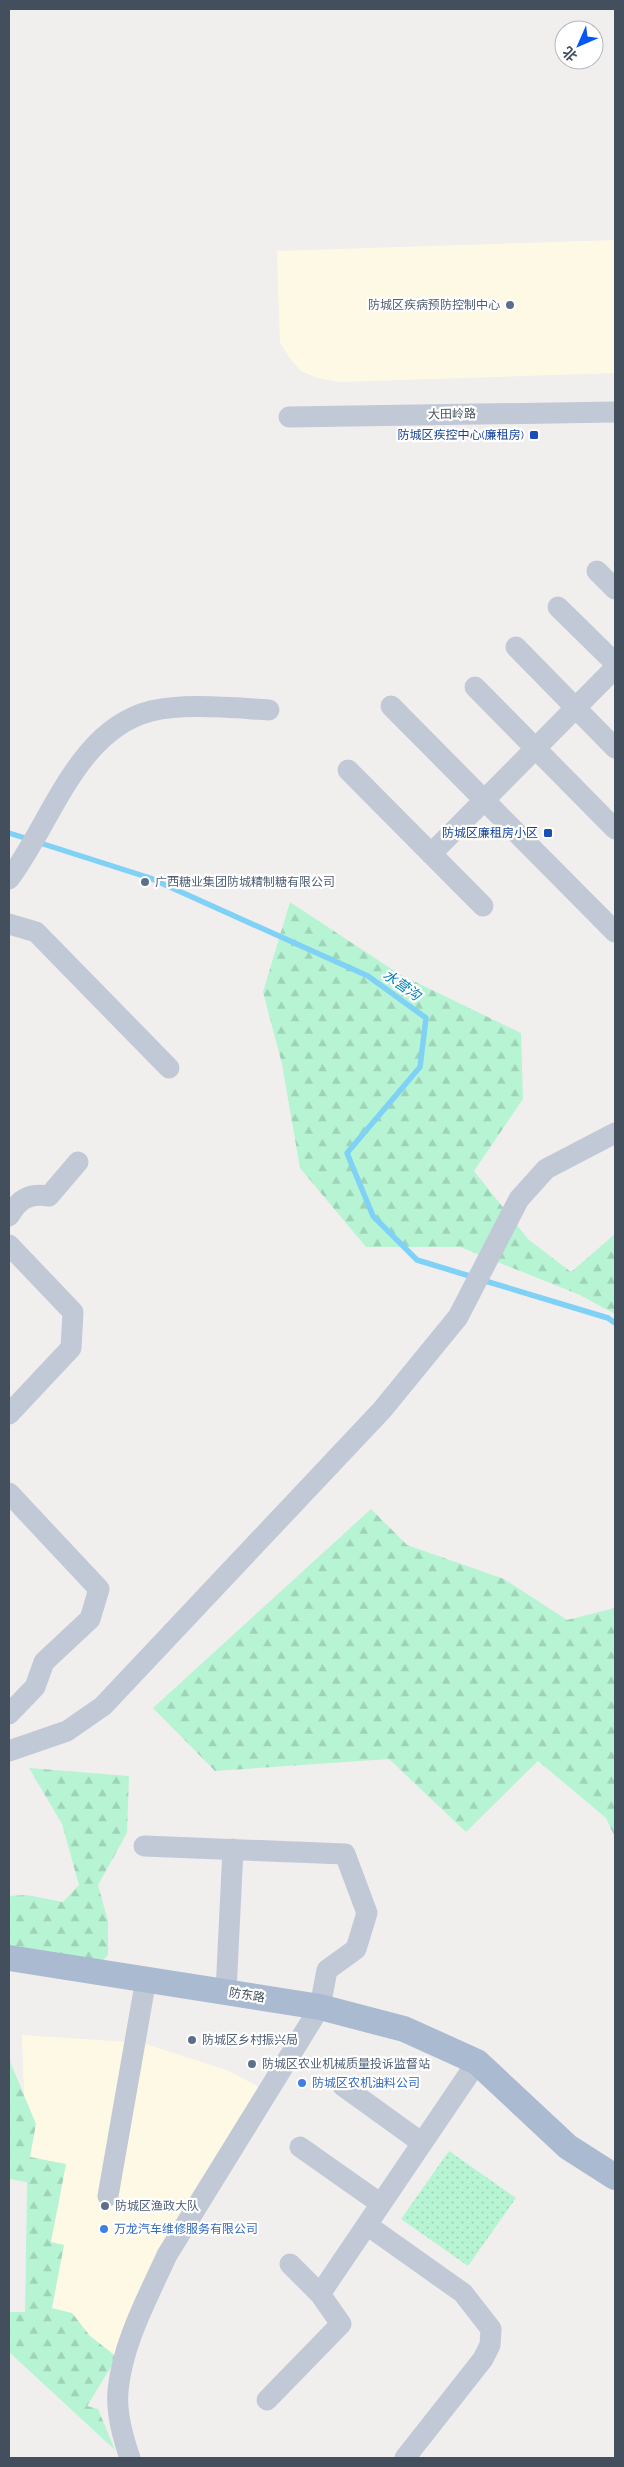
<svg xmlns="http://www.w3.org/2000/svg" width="624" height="2467" font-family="Raleway,'Noto Sans SC',sans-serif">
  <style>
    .commercial { fill: #fef9e5 }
    .grass { fill: url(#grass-dots) }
    .forest { fill: url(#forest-firs) }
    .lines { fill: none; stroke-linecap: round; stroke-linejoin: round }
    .stream { stroke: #7fd1f6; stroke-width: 5.5 }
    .minor { stroke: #c0c9d5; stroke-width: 21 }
    .major { stroke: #aabad0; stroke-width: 26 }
    .service-dot { fill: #5c6f8a; stroke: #fff; stroke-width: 2 }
    .transit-dot { fill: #1a4fb4; stroke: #fff; stroke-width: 2 }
    .shop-dot { fill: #3f7fe0; stroke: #fff; stroke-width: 2 }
    .labels { text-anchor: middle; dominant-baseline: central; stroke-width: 4.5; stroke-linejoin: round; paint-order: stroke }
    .service-label { font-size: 12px; fill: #4e5e75; stroke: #fff; text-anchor: start }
    .street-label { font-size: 12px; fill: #444f5e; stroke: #fff }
    .transit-label { font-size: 12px; fill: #164399; stroke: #fff; text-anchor: end }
    .shop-label { font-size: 12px; fill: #366cbe; stroke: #fff; text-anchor: start }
    .water-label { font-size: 14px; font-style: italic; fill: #007db5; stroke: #fff }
  </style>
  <defs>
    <pattern id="grass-dots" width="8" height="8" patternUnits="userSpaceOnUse" patternTransform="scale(1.25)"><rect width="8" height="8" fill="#b7f4d4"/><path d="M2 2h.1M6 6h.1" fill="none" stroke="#9fd3b8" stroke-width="1.8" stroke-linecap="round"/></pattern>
    <pattern id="forest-firs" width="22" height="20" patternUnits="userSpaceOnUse" patternTransform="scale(1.25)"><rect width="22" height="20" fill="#b7f4d4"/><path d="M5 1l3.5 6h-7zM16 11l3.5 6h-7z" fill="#9fd3b8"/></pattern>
  </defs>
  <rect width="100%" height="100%" fill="#f1eeee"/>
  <path class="commercial" d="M 615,240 L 615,373 L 340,382 L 317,378 L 301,371 L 289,357 L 280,342 L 277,251 Z
    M 22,2035 L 143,2043 L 229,2071 L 259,2087 L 169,2230 L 117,2357 L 25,2312 L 27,2181 Z"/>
  <path class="grass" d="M 449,2151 L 516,2198 L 468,2266 L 401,2219 Z"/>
  <path class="forest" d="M 290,902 L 399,974 L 521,1033 L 523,1099 L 474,1171 L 528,1239 L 571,1272 L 615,1234 L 615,1314 L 580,1295 L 460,1247 L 366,1247 L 300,1168 L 282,1064 L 263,992 Z
    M 371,1509 L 407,1545 L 504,1579 L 567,1620 L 615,1608 L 615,1837 L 606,1818 L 538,1761 L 466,1832 L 389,1759 L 215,1771 L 153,1708 Z
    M 29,1768 L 129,1776 L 127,1833 L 98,1885 L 108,1921 L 108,1955 L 98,1965 L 9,1948 L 9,1896 L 27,1895 L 63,1902 L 79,1885 L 62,1824 Z
    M 9,2059 L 36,2124 L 30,2157 L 66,2164 L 51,2242 L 64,2245 L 52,2308 L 72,2313 L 90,2336 L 117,2357 L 87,2406 L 98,2409 L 115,2450 L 9,2352 L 9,2312 L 25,2312 L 27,2182 L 9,2179 Z"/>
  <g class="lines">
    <path class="stream" d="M 9,833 L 28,839
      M 37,842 L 150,878 L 368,976 L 426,1018 L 420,1067 L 347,1153 L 373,1216 L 417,1260 L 473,1277
      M 482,1280 L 608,1318 L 615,1323"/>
    <path class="minor" d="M 289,417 L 615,412
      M 597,571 L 615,589
      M 558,607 L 615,663
      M 516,647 L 615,748
      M 475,687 L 615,829
      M 391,706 L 615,932
      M 348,770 L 483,906
      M 431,854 L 615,668
      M 9,879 C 51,824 76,730 151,711 C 185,703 234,708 269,710
      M 9,924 L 36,932 L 169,1068
      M 9,1216 C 19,1199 29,1193 49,1196 L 78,1162
      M 9,1245 L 73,1312 L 71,1348 L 9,1414
      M 9,1493 L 99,1589 L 90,1619 L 44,1662 L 35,1687 L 9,1714
      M 9,1751 L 67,1731 L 103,1706 L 382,1410 L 458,1317 L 519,1199 L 546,1169 L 615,1133
      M 226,1992 L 233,1849
      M 343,2086 L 422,2143
      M 300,2147 L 381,2204
      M 108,2196 L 146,1979
      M 367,2225 L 463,2293 L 491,2329 L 490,2345 L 483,2359 L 405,2458
      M 320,2294 L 477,2062
      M 267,2400 L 341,2324 L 320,2294 L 290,2264
      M 130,2458 C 123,2438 116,2413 118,2391 C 122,2344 148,2297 167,2255 L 320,2007 L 327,1970 L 356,1949 L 367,1913 L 345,1854 L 144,1846"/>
    <path class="major" d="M 9,1958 L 320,2007 L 404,2029 L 477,2062 L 568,2147 L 615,2177"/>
  </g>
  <g class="service-dot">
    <circle cx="510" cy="305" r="5"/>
    <circle cx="145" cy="882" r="5"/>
    <circle cx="192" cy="2040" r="5"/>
    <circle cx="252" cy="2064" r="5"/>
    <circle cx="105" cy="2206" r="5"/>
  </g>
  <g class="transit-dot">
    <rect x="529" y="430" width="10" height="10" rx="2.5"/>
    <rect x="543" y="828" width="10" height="10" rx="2.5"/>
  </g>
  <g class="shop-dot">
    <circle cx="302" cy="2083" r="5"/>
    <circle cx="104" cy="2229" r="5"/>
  </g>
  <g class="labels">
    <g class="service-label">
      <text x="500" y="305" text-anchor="end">防城区疾病预防控制中心</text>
      <text x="155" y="882">广西糖业集团防城精制糖有限公司</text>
      <text x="202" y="2040">防城区乡村振兴局</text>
      <text x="262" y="2064">防城区农业机械质量投诉监督站</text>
      <text x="115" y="2206">防城区渔政大队</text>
    </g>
    <g class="street-label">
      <text transform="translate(452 414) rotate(-1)">大田岭路</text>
      <text transform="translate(247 1995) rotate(9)">防东路</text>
    </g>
    <g class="transit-label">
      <text x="524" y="435">防城区疾控中心(廉租房)</text>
      <text x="538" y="833">防城区廉租房小区</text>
    </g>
    <g class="shop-label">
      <text x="312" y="2083">防城区农机油料公司</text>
      <text x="114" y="2229">万龙汽车维修服务有限公司</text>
    </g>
    <g class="water-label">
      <text transform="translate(402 985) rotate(35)">水营沟</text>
    </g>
  </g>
  <rect width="624" height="2467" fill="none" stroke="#444f5e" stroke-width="20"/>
  <g transform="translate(579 45) rotate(225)"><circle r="24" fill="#ffffff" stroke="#b4b9bf"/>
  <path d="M0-4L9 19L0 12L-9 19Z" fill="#0556f4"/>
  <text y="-8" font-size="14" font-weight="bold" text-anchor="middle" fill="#444f5e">北</text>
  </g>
</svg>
